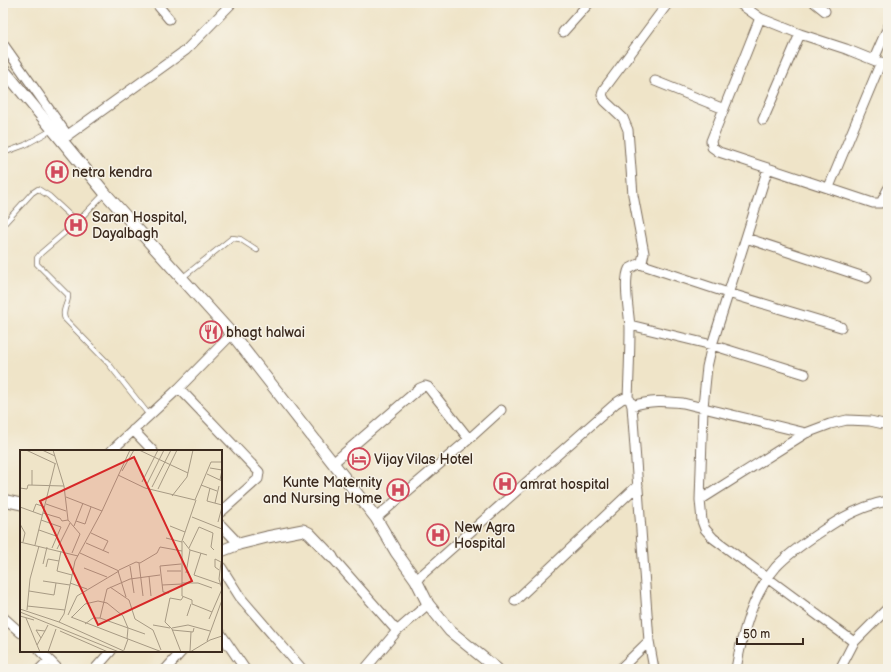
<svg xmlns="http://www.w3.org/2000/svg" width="891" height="672" font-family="'Balsamiq Sans',sans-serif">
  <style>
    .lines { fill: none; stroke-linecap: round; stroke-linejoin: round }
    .service-casing { stroke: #7a6b5a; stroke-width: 6 }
    .minor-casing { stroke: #7a6b5a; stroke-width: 11 }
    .tertiary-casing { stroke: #7a6b5a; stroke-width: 13 }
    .service { stroke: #fff; stroke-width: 4.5 }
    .minor { stroke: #fff; stroke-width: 9 }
    .tertiary { stroke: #fff; stroke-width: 11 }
    .labels { text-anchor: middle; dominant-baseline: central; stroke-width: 3; stroke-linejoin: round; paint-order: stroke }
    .poi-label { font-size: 14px; fill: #3b2a1e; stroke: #f7f3e8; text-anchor: start }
    .inset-road { fill: none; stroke: #a79a84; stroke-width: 1 }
    .view { fill: #d62828; fill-opacity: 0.15; stroke: #d62828; stroke-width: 2 }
    .inset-edge { fill: none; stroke: #3b2a1e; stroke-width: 2 }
  </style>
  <rect width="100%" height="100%" fill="#f7f3e8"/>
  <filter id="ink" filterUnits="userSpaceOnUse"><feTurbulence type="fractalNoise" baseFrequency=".025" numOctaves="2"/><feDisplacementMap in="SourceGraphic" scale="8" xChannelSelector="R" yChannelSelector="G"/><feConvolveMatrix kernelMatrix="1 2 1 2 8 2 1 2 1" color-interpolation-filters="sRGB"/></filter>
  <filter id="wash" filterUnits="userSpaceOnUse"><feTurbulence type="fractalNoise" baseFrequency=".012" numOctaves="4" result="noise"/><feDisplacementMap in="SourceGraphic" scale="16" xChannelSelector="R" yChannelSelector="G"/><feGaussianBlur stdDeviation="0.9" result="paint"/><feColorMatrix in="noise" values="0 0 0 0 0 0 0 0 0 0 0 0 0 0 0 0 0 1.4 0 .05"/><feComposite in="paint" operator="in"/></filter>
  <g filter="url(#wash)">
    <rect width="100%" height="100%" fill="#efe4c8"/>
  </g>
  <g filter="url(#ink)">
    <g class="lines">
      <g class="service-casing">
        <path id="service" d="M 3,153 L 25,145 L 52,130
          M 77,222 L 41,253 L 37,258 L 37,264 L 68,295 C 69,303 61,310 65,319 L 108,363 L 149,415
          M 3,225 L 32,193 L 38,189 L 49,196 L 77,222 L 105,193
          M 182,278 L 232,238 L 240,239 L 257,250"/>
      </g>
      <g class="minor-casing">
        <path id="minor" d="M 156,3 L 169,19
          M 739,3 L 760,18 L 800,34 L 846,49 L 888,66
          M 815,3 L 825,11
          M 760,18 L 711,141 L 712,147 L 719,152 L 873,203 L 881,203 L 888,189
          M 563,32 L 589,3
          M 3,44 L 68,136
          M 874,59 L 888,27
          M 655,81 L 724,109
          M 763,120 L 800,34
          M 61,140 L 186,50 L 232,3
          M 768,168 L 712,345 L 707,367 L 703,407 L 700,500 L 702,521 L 705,529 L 713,538 L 854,642
          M 829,187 L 881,62
          M 746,238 L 867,278
          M 640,264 L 728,293 L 841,327
          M 630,325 L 712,345 L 805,374
          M 179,388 L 259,472 L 258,479 L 221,512
          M 628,398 C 629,375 630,351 630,327 C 629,312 623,281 629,269 L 642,262 L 644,253 L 633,195 L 628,130 L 623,118 L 605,101 L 602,95 L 604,89 L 668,3
          M 632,406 C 650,400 665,401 683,403 L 806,433
          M 133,430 L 153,451
          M 111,451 L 179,388 L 232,334
          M 333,463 L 420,388 L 425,386 L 428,387 L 469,439
          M 700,500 L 806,433 L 830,424 L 847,420 L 870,421 L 888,425
          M 376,518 L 469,439 L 501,410
          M 221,525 L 239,544
          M 332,557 L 397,631
          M 221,567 L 240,597 L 302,669
          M 416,580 L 616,403 C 621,400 624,396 630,400 L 632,406 L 649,641 L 654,669
          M 515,601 L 638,485
          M 3,617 L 21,633
          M 221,634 L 245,669
          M 40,651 L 58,669
          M 40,669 L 49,660
          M 95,669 L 111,651
          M 166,669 L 182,651
          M 365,669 L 397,631 L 428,604
          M 620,669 L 649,641
          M 736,669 C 742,634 752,595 776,567 C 788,554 804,543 819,533 C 840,518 863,505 888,501
          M 840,669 L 854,642 L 888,608"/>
      </g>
      <g class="tertiary-casing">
        <path id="tertiary" d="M 3,69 L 105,193 L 232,334 L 376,518 L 396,552 L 416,580 L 428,604 L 450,631 L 497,669
          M 3,500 L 21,504
          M 221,551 L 239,544 L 267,537 L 303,530 L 309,533 L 332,557"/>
      </g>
      <use href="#service" class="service"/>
      <use href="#minor" class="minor"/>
      <use href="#tertiary" class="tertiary"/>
    </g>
  </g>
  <defs>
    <g id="hospital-ring" transform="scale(1.15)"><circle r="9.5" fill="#f7f3e8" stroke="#d1495b" stroke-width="1.5"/><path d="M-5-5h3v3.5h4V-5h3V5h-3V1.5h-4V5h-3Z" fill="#d1495b"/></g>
    <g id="restaurant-ring" transform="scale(1.15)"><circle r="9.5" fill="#f7f3e8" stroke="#d1495b" stroke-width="1.5"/><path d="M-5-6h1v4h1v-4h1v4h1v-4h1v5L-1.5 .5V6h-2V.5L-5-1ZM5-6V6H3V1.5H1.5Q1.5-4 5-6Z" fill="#d1495b"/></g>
    <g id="hotel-ring" transform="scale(1.15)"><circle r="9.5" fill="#f7f3e8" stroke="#d1495b" stroke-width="1.5"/><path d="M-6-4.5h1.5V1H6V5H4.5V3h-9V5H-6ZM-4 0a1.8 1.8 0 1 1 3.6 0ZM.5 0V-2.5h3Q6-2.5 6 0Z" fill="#d1495b"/></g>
  </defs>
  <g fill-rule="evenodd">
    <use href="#hospital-ring" x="57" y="172"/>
    <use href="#hospital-ring" x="76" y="225"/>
    <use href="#restaurant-ring" x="211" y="332"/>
    <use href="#hotel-ring" x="359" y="459"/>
    <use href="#hospital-ring" x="505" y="484"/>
    <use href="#hospital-ring" x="398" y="490"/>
    <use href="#hospital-ring" x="438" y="535"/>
  </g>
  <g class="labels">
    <g class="poi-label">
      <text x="72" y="172">netra kendra</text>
      <text x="92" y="217">Saran Hospital,<tspan x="92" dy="16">Dayalbagh</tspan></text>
      <text x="226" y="332">bhagt halwai</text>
      <text x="374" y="459">Vijay Vilas Hotel</text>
      <text x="382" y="482" text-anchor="end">Kunte Maternity<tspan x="382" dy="16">and Nursing Home</tspan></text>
      <text x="520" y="484">amrat hospital</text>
      <text x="454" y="527">New Agra<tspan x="454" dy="16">Hospital</tspan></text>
    </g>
  </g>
  <g transform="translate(20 450)">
    <rect width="202" height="202" fill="#efe4c8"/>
    <path class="inset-road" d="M 6,0 L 36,14M 22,0 L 35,6M 33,0 L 44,36 L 48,70 L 60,84 L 52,103M 119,0 L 168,23M 190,18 L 202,20 L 200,30M 102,21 L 114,0M 187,24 L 202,31M 98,25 L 125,38 L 175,50 L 191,12 L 202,12M 122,32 L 138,0M 127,34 L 144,0M 12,35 L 12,20M 181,35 L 197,41M 132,37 L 151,0M 0,38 L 7,39 L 8,35 L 44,36M 190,38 L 187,51 L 202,55M 138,39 L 157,0M 152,46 L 167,27 L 173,0M 46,47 L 82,61M 176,50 L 162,91 L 162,146 L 172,150 L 172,154 L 192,162 L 189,169M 195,53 L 199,36M 26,54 L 46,61M 0,57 L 22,65M 13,62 L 16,54 L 25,57M 23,63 L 40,68 L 42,71 L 48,70M 172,67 L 202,79M 21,70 L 41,77 L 32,98M 56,71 L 65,74 L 71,57M 198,72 L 202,57M 0,74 L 5,83 L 3,92M 54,76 L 63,53M 150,76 L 165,82M 19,80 L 36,86M 71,83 L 88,91 L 83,101M 146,88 L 162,92M 163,91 L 170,100 L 187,105M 0,92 L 58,106M 66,93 L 89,103M 15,95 L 35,14M 169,98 L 179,77 L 193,83 L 191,97 L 194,100M 37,99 L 50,73M 41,101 L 37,121 L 52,125M 181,103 L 174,125 L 200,134M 119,113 L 123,146M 23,114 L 27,97M 110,116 L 114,143M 26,117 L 28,109 L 39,111M 64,118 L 87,127M 99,120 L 116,112 L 120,113 L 137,103 L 140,97 L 162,101M 199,120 L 195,117 L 195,109 L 201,112 L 199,129 L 202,139M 98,121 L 106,147M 147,121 L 161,121M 166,123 L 170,100M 129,126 L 131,146M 23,131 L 50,135M 50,133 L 67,139M 162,133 L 178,133 L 192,138M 142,135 L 162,134M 90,137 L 109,150 L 115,169 L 133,180 L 141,200M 9,141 L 34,145 L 36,133M 149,143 L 143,142 L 140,116 L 161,114M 7,156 L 45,160M 0,159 L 39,172 L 106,202M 7,160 L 10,129 L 19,96M 0,162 L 99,202M 192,162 L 202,139M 48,165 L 57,146 L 99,121 L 60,103M 0,166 L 14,170M 167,166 L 171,154M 51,167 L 108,189 L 104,200M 52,167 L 65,154 L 78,151 L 87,153 L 103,166 L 108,178 L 107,189M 6,168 L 17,195M 80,168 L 87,139 L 110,129 L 140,125M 39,172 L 44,164 L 55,111 L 82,61 L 110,0M 65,174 L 73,168 L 80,168 L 125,184M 133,175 L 150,178M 152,178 L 168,175 L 190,181M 152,180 L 173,182 L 174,178M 25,181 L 16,180 L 21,188 L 25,181 L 28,175M 40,181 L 88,202M 108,189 L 142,202M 187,191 L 202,150M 170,201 L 171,182M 20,202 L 17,195 L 21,188M 28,202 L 36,179M 161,202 L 152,179 L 145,172 L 150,148 L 161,150 L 163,147M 170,202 L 190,190 L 202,186"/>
    <path class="view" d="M 114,7 L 172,131 L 78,175 L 20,51 Z"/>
    <rect width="202" height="202" class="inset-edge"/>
  </g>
  <rect width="891" height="672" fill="none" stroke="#f7f3e8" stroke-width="16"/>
  <path d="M737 638v6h66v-6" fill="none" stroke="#3b2a1e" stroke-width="2"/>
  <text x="743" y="638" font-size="12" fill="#3b2a1e" stroke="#f7f3e8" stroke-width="3" paint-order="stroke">50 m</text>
</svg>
